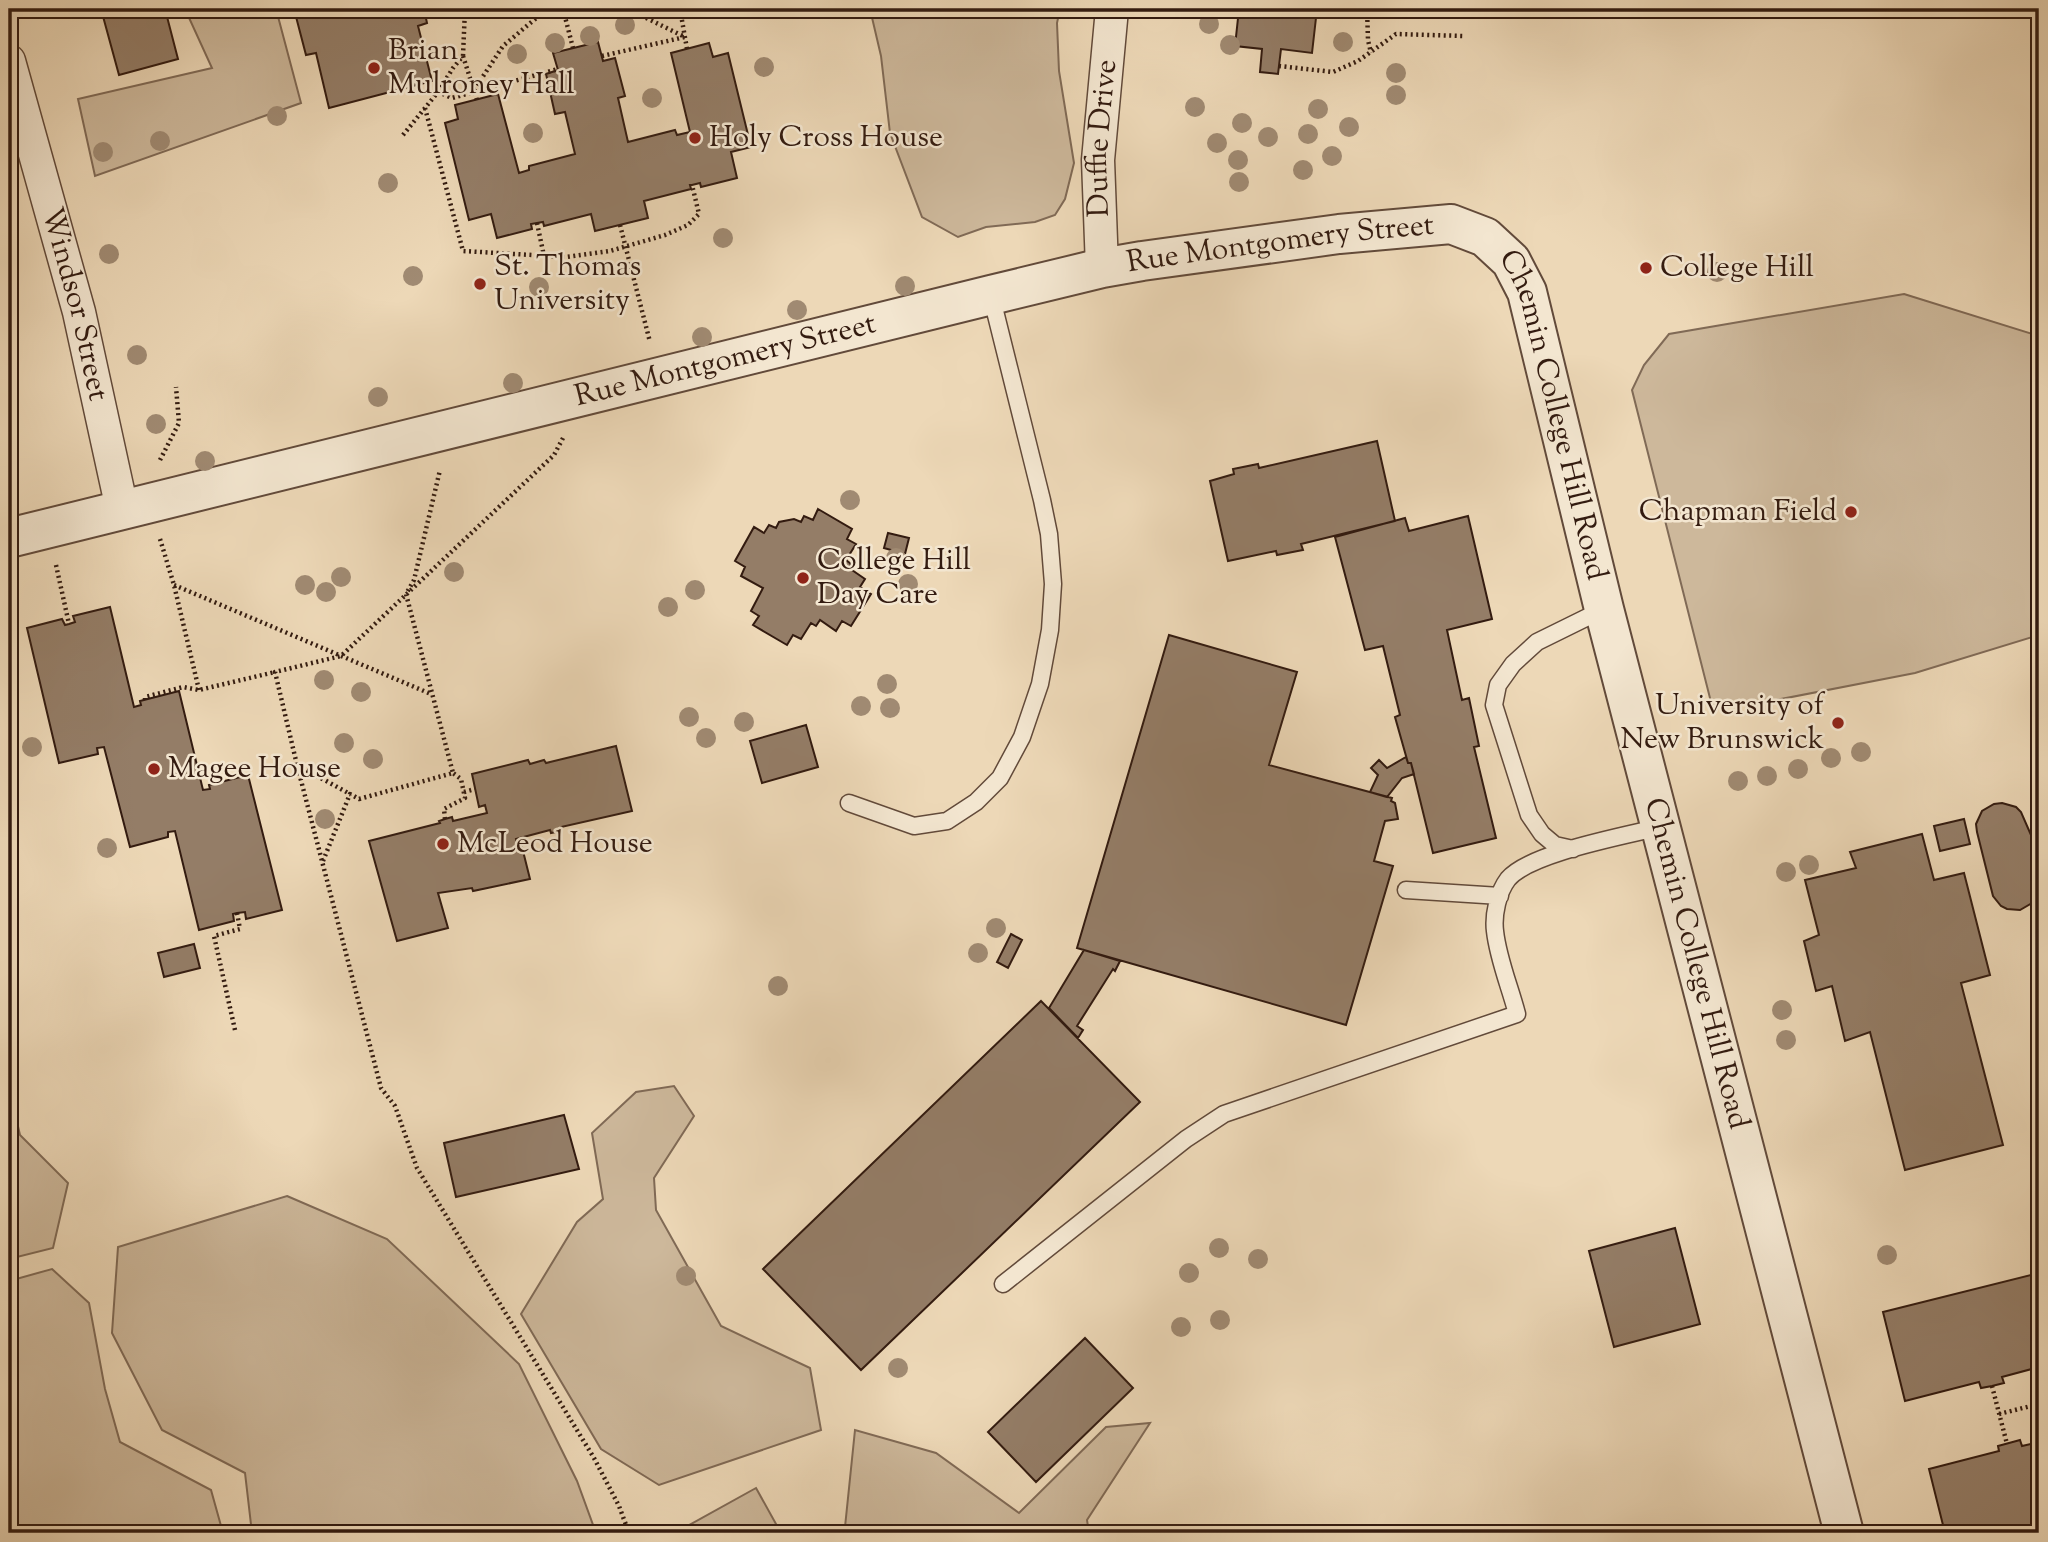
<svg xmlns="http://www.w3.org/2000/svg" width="2048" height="1542" font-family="'Sorts Mill Goudy',serif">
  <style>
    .green { fill: #cdb89b; stroke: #806a56; stroke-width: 2 }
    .building { fill: #947d67; stroke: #331b10; stroke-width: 2 }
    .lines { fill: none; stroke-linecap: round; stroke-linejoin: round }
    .service-casing { stroke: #624a3a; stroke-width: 19 }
    .minor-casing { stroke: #624a3a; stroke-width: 35 }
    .tertiary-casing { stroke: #624a3a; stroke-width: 42 }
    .path { stroke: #331b10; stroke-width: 4.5; stroke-dasharray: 2 3.5; stroke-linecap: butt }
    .service { stroke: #f3e6d0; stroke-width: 16 }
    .minor { stroke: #f3e6d0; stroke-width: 32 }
    .tertiary { stroke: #f3e6d0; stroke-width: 38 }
    .tree { fill: #a08a72 }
    .poi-dot { fill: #8f2418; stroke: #f3e6d0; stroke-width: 2.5 }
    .labels { text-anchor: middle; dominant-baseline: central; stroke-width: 5; stroke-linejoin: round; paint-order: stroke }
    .poi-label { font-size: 30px; fill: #331b10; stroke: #f3e6d0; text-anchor: start }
    .street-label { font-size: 30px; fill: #331b10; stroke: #f3e6d0 }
  </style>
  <rect width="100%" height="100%" fill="#edd8b7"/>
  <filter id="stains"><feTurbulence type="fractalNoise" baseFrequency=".00286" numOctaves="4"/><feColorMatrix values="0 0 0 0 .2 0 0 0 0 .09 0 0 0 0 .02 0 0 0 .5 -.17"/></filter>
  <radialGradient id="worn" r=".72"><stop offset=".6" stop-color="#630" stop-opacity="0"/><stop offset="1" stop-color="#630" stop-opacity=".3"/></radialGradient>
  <path class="green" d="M 185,9 L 276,9 L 301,103 L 95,176 L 78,99 L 212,68 Z
    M 870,9 L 1060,9 L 1057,23 L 1059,71 L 1074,163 L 1065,199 L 1055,215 L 1035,222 L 986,227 L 958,237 L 922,217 L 890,133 L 881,56 Z
    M 1904,294 L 2039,336 L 2039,635 L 1915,673 L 1776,700 L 1712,706 L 1632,390 L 1644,365 L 1669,334 Z
    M 674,1086 L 694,1116 L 654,1178 L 656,1210 L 721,1326 L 810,1368 L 821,1430 L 659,1485 L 601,1449 L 521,1314 L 577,1222 L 603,1199 L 592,1133 L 636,1092 Z
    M 9,1088 L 20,1135 L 68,1183 L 53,1248 L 9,1259 Z
    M 287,1196 L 387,1239 L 519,1364 L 577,1481 L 596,1533 L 252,1533 L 245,1473 L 162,1430 L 112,1333 L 118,1247 Z
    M 52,1269 L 89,1303 L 105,1389 L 120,1442 L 211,1490 L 223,1533 L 9,1533 L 9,1281 Z
    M 1150,1423 L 1087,1520 L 1089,1533 L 847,1533 L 845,1527 L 855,1430 L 936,1453 L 1019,1513 L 1106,1427 Z
    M 756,1488 L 781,1533 L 679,1533 L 682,1529 Z"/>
  <path class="building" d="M 101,9 L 165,9 L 178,59 L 119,75 Z
    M 294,9 L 424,9 L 427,23 L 418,26 L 432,81 L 329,108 L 316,53 L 306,55 Z
    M 1239,9 L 1317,9 L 1312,53 L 1281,49 L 1278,74 L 1260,72 L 1262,49 L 1235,46 Z
    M 598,42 L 603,61 L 615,58 L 625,96 L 618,98 L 628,142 L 675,130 L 677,135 L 690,132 L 671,53 L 709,43 L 713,57 L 728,53 L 751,147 L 731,152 L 737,178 L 701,187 L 700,183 L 692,185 L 690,185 L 691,189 L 644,201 L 648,218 L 595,231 L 591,214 L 544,226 L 543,222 L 531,224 L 532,229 L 497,238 L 491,214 L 469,220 L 445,123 L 458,119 L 455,105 L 498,94 L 519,173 L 529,170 L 529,166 L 575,154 L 565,112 L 555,114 L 546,74 L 558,70 L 553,53 Z
    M 1377,441 L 1395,521 L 1301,544 L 1303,550 L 1277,555 L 1276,551 L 1228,561 L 1210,481 L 1234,474 L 1233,469 L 1258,464 L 1259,468 Z
    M 818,509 L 852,529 L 847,539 L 856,544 L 846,560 L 851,564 L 849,568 L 865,579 L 860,587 L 871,594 L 851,626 L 842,621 L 836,631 L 820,620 L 816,626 L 811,623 L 801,639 L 793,635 L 787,645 L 753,625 L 759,616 L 751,611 L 763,588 L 741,576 L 745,567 L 735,561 L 754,527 L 764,533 L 769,525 L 776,528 L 779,522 L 794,519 L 801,522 L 804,516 L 813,520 Z
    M 1468,516 L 1492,619 L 1447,630 L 1462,700 L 1469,698 L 1479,746 L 1474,747 L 1496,838 L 1433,853 L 1411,763 L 1408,763 L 1395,717 L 1400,715 L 1383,646 L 1365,650 L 1335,537 L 1405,518 L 1409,531 Z
    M 888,533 L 909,538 L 905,554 L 884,548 Z
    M 110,607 L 134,707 L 141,705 L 140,701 L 179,691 L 203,790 L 210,789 L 209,785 L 248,775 L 282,910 L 246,919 L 245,912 L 237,913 L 233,914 L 234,921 L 199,930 L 175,831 L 168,832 L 168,837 L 130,847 L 104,747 L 97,748 L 98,754 L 59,763 L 27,628 L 62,619 L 65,625 L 69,624 L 75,622 L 73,616 Z
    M 1169,635 L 1297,672 L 1269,765 L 1392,798 L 1391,801 L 1395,803 L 1398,819 L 1385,821 L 1374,861 L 1393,866 L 1346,1025 L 1077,948 Z
    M 806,725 L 818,767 L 762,783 L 750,741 Z
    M 616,746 L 632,811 L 561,827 L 561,831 L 551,833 L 550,830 L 516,839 L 518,848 L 522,847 L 530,879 L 473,891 L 472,888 L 438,893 L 448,928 L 397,941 L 369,841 L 440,823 L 439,821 L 445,819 L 452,817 L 453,821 L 487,813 L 485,805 L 479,807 L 472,774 L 528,760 L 530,764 L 544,760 L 546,763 Z
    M 1406,757 L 1408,763 L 1411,763 L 1414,774 L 1402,778 L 1387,797 L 1370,792 L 1378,775 L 1371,768 L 1379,760 L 1387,768 Z
    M 2002,803 L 2016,807 L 2021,812 L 2031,835 L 2039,833 L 2039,867 L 2037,867 L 2039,893 L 2032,903 L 2020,910 L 2007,909 L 2001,906 L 1993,896 L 1977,832 L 1976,824 L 1982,811 L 1994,804 Z
    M 1964,819 L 1970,844 L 1940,851 L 1934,826 Z
    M 1922,834 L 1934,880 L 1964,873 L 1990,975 L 1961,983 L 2003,1145 L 1905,1170 L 1870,1032 L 1845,1041 L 1832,986 L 1816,991 L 1804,941 L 1819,935 L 1805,880 L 1856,868 L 1850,852 Z
    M 1011,934 L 1022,940 L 1008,968 L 997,962 Z
    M 194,944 L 200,968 L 164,977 L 158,953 Z
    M 1084,950 L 1120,961 L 1115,971 L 1113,969 L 1077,1026 L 1083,1030 L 1078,1038 L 1049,1008 Z
    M 1041,1001 L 1140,1102 L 861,1370 L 763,1269 Z
    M 564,1115 L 579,1169 L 456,1197 L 444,1143 Z
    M 1675,1228 L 1700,1324 L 1614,1347 L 1589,1251 Z
    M 2039,1273 L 2039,1367 L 2002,1377 L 2004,1383 L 1992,1386 L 1981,1388 L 1979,1382 L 1905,1401 L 1883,1312 Z
    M 1085,1338 L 1133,1388 L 1036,1482 L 988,1432 Z
    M 2020,1440 L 2022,1446 L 2039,1442 L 2039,1533 L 1945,1533 L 1929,1469 L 1999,1451 L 1998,1446 Z"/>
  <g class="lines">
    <g class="service-casing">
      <path id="service" d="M 849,803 L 914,826 L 947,821 L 976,802 L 1000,778 L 1022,737 L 1040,684 L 1050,630 L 1053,584 L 1049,534 L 1042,500 L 991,295
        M 1573,849 L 1555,845 L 1542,834 L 1529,815 L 1494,705 L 1498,685 L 1513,664 L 1537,642 L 1604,609
        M 1406,890 L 1500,896
        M 1003,1284 L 1186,1139 L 1224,1114 L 1517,1014 C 1510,987 1498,959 1495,931 C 1493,915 1498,892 1508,879 C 1530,853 1624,836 1660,827"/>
    </g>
    <g class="minor-casing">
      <g id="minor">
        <path id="s1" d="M 9,61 L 79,312 L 122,509"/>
        <path id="s2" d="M 1102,268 L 1098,160 L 1112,9"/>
      </g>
    </g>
    <g class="tertiary-casing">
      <g id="tertiary">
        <path id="s3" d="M 9,538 L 991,295 L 1102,268 L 1142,261 L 1339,234 L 1451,224 L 1485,237 L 1511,261 L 1527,292 L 1604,609 L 1844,1533"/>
      </g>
    </g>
    <path class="path" d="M 563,9 L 573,48
      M 680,9 L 687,49
      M 1367,9 L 1368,40 L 1371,53
      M 463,56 L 477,100
      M 602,56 L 685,37 L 634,12 L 618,9
      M 1279,66 L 1333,72 L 1358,61 L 1396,34 L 1464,36
      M 474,90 L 503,46 L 547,9
      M 438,92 L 453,68 L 463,56 L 465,9
      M 425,108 L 463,251 L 566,257 L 610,251 L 665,235 L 688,225 L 699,214 L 692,185
      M 403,135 L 438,92 L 452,98 L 558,69
      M 537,223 L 544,256
      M 620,225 L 650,342
      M 563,438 L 554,455 L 341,656 L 275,672 L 297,765 L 381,1088 L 395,1106 L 417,1168 L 594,1458 L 619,1506 L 629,1533
      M 160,460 L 179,423 L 176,387
      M 160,539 L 174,585 L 199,690
      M 56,565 L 69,624
      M 174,585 L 431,694
      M 145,700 L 145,697 L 183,687 L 199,690 L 275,672
      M 297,765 L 350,794
      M 464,792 L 475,789
      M 445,819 L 444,809 L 465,798 L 461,779 L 453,773
      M 323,861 L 350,794 L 359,799 L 453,773 L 406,594 L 414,580 L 440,470
      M 235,1030 L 214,936 L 240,929 L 237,913
      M 1992,1386 L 2007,1444
      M 1999,1414 L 2039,1404"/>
    <use href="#service" class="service"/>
    <use href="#minor" class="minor"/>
    <use href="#tertiary" class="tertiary"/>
  </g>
  <g class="tree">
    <circle cx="1209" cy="24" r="10"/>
    <circle cx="625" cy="25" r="10"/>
    <circle cx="590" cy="36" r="10"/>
    <circle cx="1343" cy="42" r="10"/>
    <circle cx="555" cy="43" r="10"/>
    <circle cx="1230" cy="45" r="10"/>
    <circle cx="517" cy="54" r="10"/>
    <circle cx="764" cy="67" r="10"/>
    <circle cx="1396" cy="73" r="10"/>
    <circle cx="1396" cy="95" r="10"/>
    <circle cx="652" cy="98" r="10"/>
    <circle cx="1195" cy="107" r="10"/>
    <circle cx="1318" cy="109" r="10"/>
    <circle cx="277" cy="116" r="10"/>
    <circle cx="1242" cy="123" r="10"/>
    <circle cx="1349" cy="127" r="10"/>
    <circle cx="533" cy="133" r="10"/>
    <circle cx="1308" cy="134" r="10"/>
    <circle cx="1268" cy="137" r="10"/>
    <circle cx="160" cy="141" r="10"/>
    <circle cx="1217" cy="143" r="10"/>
    <circle cx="103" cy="152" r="10"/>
    <circle cx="1332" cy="156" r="10"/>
    <circle cx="1238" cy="160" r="10"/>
    <circle cx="1303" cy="170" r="10"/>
    <circle cx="1239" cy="182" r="10"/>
    <circle cx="388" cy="183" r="10"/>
    <circle cx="723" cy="238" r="10"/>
    <circle cx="109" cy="254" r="10"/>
    <circle cx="1717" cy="272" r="10"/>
    <circle cx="413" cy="276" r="10"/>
    <circle cx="905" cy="286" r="10"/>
    <circle cx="539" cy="287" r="10"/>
    <circle cx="797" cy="310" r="10"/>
    <circle cx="702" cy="337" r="10"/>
    <circle cx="137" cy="355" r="10"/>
    <circle cx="513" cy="383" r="10"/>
    <circle cx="378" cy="397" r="10"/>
    <circle cx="156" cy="424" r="10"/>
    <circle cx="205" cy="461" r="10"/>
    <circle cx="850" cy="500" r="10"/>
    <circle cx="896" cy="558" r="10"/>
    <circle cx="454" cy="572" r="10"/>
    <circle cx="341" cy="577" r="10"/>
    <circle cx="908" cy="584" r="10"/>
    <circle cx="305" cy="585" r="10"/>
    <circle cx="695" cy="590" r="10"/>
    <circle cx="326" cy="592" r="10"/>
    <circle cx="668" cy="607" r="10"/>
    <circle cx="324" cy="680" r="10"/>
    <circle cx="887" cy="684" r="10"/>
    <circle cx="361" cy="692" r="10"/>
    <circle cx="861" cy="706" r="10"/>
    <circle cx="890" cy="708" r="10"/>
    <circle cx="689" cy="717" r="10"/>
    <circle cx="744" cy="722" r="10"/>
    <circle cx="706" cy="738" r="10"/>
    <circle cx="344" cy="743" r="10"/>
    <circle cx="32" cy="747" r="10"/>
    <circle cx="1861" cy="752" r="10"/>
    <circle cx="1831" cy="758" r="10"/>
    <circle cx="373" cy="759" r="10"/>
    <circle cx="1798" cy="769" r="10"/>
    <circle cx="1767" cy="776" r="10"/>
    <circle cx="1738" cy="781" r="10"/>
    <circle cx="325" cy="819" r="10"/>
    <circle cx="107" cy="848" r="10"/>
    <circle cx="1809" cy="865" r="10"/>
    <circle cx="1786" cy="872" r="10"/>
    <circle cx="996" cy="928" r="10"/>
    <circle cx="978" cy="953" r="10"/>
    <circle cx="778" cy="986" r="10"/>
    <circle cx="1782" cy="1010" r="10"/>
    <circle cx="1786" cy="1040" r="10"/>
    <circle cx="1219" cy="1248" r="10"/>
    <circle cx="1887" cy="1255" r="10"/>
    <circle cx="1258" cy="1259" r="10"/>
    <circle cx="1189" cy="1273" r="10"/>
    <circle cx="686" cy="1276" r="10"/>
    <circle cx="1220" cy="1320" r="10"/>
    <circle cx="1181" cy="1327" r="10"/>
    <circle cx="898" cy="1368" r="10"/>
  </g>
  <g class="poi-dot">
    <circle cx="374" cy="68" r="7"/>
    <circle cx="695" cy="138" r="7"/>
    <circle cx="1646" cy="268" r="7"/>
    <circle cx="480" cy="284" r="7"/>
    <circle cx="1851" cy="512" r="7"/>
    <circle cx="803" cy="578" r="7"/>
    <circle cx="1838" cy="723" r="7"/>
    <circle cx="154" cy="769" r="7"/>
    <circle cx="443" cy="844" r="7"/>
  </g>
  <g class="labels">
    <g class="poi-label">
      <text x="388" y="51">Brian<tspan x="388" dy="34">Mulroney Hall</tspan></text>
      <text x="709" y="138">Holy Cross House</text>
      <text x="494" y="267">St. Thomas<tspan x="494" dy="34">University</tspan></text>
      <text x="1660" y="268">College Hill</text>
      <text x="1837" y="512" text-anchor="end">Chapman Field</text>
      <text x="817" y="561">College Hill<tspan x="817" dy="34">Day Care</tspan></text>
      <text x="1824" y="706" text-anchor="end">University of<tspan x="1824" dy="34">New Brunswick</tspan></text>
      <text x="168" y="769">Magee House</text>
      <text x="457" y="844">McLeod House</text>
    </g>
    <g class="street-label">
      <text stroke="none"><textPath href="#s2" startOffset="130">Duffie Drive</textPath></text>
      <text stroke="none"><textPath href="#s3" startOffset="1306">Rue Montgomery Street</textPath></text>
      <text stroke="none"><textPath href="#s1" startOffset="252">Windsor Street</textPath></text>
      <text stroke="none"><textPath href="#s3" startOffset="738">Rue Montgomery Street</textPath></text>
      <text stroke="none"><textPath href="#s3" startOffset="1710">Chemin College Hill Road</textPath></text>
      <text stroke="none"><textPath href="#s3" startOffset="2277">Chemin College Hill Road</textPath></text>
    </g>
  </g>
  <rect width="2048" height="1542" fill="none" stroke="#edd8b7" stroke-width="35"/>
  <rect x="10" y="10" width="2027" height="1521" fill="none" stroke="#331b10" stroke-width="3.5"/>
  <rect x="18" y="18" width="2013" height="1507" fill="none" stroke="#331b10" stroke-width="2"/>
  <rect width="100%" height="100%" filter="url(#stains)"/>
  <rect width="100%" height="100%" fill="url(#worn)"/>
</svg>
